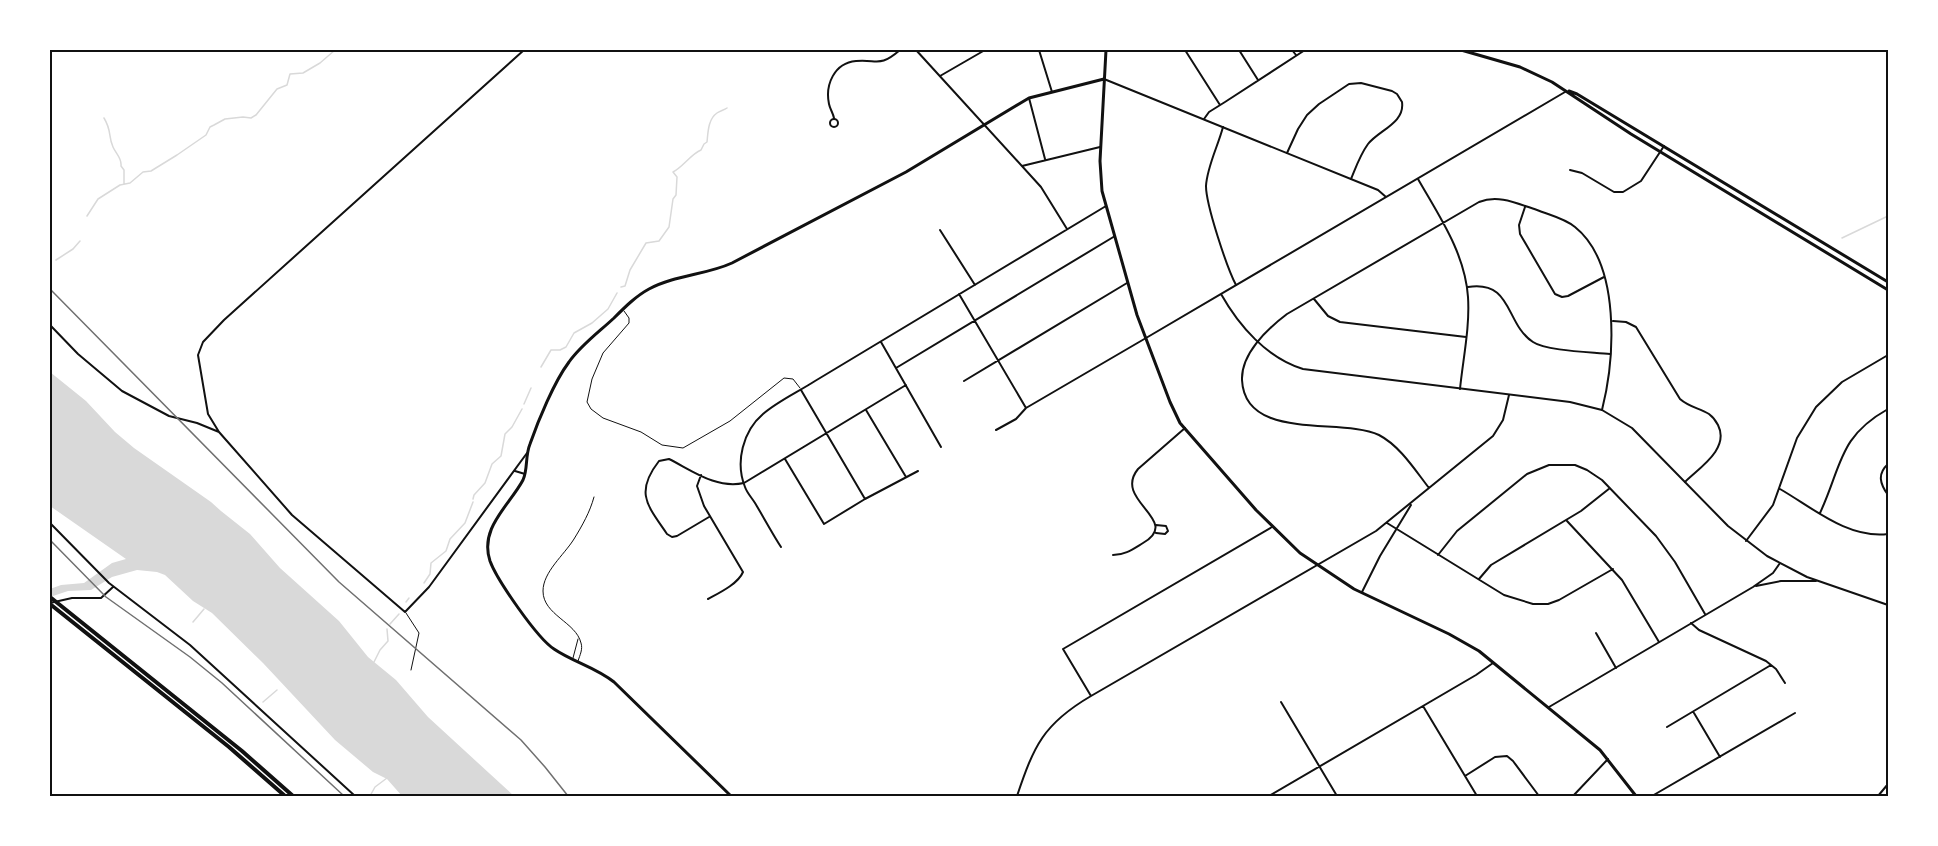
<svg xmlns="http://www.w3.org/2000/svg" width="1938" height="846" font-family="Poppins,sans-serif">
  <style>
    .water { fill: #d9d9d9 }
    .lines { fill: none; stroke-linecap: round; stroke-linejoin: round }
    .stream { stroke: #d9d9d9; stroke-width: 1.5 }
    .service { stroke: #111; stroke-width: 1 }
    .minor { stroke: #111; stroke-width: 2 }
    .tertiary { stroke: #111; stroke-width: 2 }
    .secondary { stroke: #111; stroke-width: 3 }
    .primary { stroke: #111; stroke-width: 3 }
    .motorway { stroke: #111; stroke-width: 4 }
    .rail { stroke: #707070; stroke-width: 1.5 }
    .neatline { fill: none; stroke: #111; stroke-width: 2 }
  </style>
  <rect width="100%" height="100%" fill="#fff"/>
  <path class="water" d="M 50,372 L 86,401 L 115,432 L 134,448 L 211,502 L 221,511 L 250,534 L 280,568 L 339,621 L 368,657 L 396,680 L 428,717 L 514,796 L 402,796 L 387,779 L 373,772 L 335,740 L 263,663 L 212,613 L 193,601 L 165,575 L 157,572 L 137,570 L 112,577 L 91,590 L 68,591 L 50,597 L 50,589 L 61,585 L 84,583 L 112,563 L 126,559 L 50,506 Z"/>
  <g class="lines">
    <path class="stream" d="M 104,118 C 112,131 108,136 113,147 C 116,154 122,158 121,166 L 124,170 L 124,184
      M 87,216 L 98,199 L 120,185 L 130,183 L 143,172 L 151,171 L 177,155 L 206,135 L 210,127 L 214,125 L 225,119 L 243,117 L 251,118 L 256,115 L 277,89 L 287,85 L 290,74 L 303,73 L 320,63 L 335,50
      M 1842,238 L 1888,216
      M 56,260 L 73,249 L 80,241
      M 621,287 L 625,286 L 630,270 L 646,243 L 659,241 L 669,227 L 673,199 L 676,195 L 677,177 L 673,172 C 683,167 691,154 701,150 L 704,144 L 707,142 C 708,133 708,119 717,113 C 720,111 724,110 727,108
      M 541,367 L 551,350 L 560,350 L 566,347 L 574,333 L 592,323 L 608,309 L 617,293
      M 524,404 L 531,388
      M 473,499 L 474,495 L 485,483 L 492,464 L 501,456 L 505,434 L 512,427 L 522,409
      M 424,583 L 430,574 L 431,563 L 446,551 L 450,539 L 465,523 L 473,502
      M 406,602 L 409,598
      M 193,622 L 204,609
      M 390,624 L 399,614
      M 374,662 L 380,650 L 388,641 L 387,629
      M 263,702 L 277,690
      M 370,796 L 375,787 L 387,778"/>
    <path class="service" d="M 624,311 L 629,318 L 629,323 L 603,353 L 592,379 L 587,402 L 591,409 L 603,418 L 641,432 L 662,445 L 683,448 L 730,421 L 784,378 L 793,379 L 800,388
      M 406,613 L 419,633 L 411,670
      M 573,658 L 578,639
      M 578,661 C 580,655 583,649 581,643 C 576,622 543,615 543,591 C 543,572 564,555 574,539 C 582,526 590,512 594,497"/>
    <path class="minor" d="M 524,50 L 224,320 L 203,342 L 198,355 L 208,414 L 219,432 L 292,515 L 405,612 L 429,587 L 527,453
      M 916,50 L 1041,187 L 1067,229
      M 1039,50 L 1052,92
      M 1185,50 L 1220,105
      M 1239,50 L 1258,80
      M 1292,50 L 1296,55
      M 940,76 L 985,50
      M 1029,98 L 1045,159
      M 834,118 C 833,113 830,109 829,104 C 825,85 834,63 856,61 C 878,59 879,68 900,50
      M 1204,119 L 1209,112 L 1225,102 L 1305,50
      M830 123a4 4 0 1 1 8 0a4 4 0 1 1-8 0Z
      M 1223,127 C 1218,146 1207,167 1206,186 C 1206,205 1227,268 1236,285
      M 1287,153 L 1298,129 L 1307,115 L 1319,104 L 1349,84 L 1361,83 L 1392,91 L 1397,94 L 1402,102 C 1405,123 1379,130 1368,144 C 1360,155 1356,167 1351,179
      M 1022,166 L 1100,147
      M 1570,170 L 1582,173 L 1614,192 L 1623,192 L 1641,181 L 1664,146
      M 1418,179 C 1439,216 1465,253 1468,297 C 1470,327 1463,359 1460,389
      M 1525,207 L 1519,225 L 1520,234 L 1555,294 L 1562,297 L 1568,296 L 1604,277
      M 940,230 L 975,285
      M 1468,287 C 1513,280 1505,324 1533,342 C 1546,351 1592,352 1610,354
      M 959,294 L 1026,408
      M 1314,299 L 1328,316 L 1340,322 L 1466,337
      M 1613,321 L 1626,322 L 1636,327 L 1680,399 C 1689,407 1699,408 1709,414 C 1713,417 1716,421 1718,425 C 1730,449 1699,468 1685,482
      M 50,325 L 78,354 L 122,391 L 169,416 L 197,423 L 219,432
      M 881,342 L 941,447
      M 896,368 L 1115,236
      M 964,381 L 1127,283
      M 801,390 L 865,499
      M 866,410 L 906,477
      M 996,430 L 1016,419 L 1026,408 L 1146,338
      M 785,459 L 824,524 L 865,499 L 918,471
      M 1888,464 C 1877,474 1880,484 1888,495
      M 515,471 L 525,474
      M 701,475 L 697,486 L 704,506 L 743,572 C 738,584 719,593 708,599
      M 1429,488 C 1415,470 1400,446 1379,435 C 1341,417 1245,442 1242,380 C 1241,354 1267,329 1287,314 L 1479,202 C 1499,194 1518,204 1537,210 C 1549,215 1564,218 1575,227 C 1621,264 1615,358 1602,410
      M 1780,489 C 1813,508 1848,539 1888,534
      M 1820,513 C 1842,466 1838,437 1888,409
      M 709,517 L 677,536 L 672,537 L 667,534 C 648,506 634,493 659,461 L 669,459 C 693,471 716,489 744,483 L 906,385
      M 1567,521 L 1622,580 L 1659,642
      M 1387,523 L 1504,595 L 1533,604 L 1548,604 L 1559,600 L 1613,569
      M 1156,525 L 1166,526 L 1168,531 L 1165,534 L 1156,533
      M 1746,541 L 1773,505 L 1797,438 L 1816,407 L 1842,382 L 1888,355
      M 781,547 C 772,533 764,518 755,503 C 752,498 747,493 745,487 C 735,462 743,431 763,414 C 778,401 798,392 815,381 L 1106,206
      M 1113,555 C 1125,555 1133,549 1143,543 C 1183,520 1112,501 1138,469 L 1185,428
      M 1438,555 L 1457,531 L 1527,474 L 1549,465 L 1575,465 L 1587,470 L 1602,480 L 1656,536 L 1675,562 L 1705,614
      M 1479,579 L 1491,565 L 1581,511 L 1610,488
      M 1362,592 L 1380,556 L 1411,505
      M 1691,623 L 1699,630 L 1766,661 L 1776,669 L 1785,683
      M 1596,633 L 1616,668
      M 1091,696 L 1063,649 L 1272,527
      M 1281,702 L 1337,796
      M 1423,706 L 1477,796
      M 1694,713 L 1720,757
      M 1667,727 L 1771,665
      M 1465,776 L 1495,757 L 1507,756 L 1513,761 L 1539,796
      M 1017,796 C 1034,746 1043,724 1091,696 L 1376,531 L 1493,436 L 1503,420 L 1509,395
      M 1269,796 L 1476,675 L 1493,663
      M 1573,796 L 1608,759
      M 1652,796 L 1795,713
      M 1878,796 L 1888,784"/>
    <path class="tertiary" d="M 1104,79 L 1378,190 L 1386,197
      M 1221,294 C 1239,326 1267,358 1303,369 L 1570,402 L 1602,410 L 1632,428 L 1728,526 L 1767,556 L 1807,577 L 1888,605
      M 1146,338 L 1565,92
      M 50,523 L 109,583 L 190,645 L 355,796
      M 1756,586 L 1781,581 L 1816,581
      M 50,603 L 72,598 L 101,598 L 113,587
      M 1549,707 L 1753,587 L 1773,573 L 1780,563"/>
    <path class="secondary" d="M 1106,50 L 1100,161 L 1102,191 L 1137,315 L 1170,402 L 1180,423 L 1256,510 L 1300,553 L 1354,589 L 1449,634 L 1479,651 L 1600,750 L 1636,796
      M 731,796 L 614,682 C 595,667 573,662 554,649 C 537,638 497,580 490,561 C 479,528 509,506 523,480 C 528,469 525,456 530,444 C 538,421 554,382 569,362 C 581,345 599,332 614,318 C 625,307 636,296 649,289 C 675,275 706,275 732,263 L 906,172 L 1029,98 L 1104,79"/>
    <path class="primary" d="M 1461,50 L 1520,67 L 1552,82 L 1631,134 L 1888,290
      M 1569,91 L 1577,94 L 1888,282"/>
    <path class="motorway" d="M 50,597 L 242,751 L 293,796
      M 50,604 L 229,747 L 285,796"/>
    <path class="rail" d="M 50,289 L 339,582 L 521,740 L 545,767 L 568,796
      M 50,540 L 106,597 L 190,657 L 222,683 L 344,796"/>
  </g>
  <rect width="1938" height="846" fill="none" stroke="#ffffff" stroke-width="102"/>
  <rect x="51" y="51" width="1836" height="744" class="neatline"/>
</svg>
